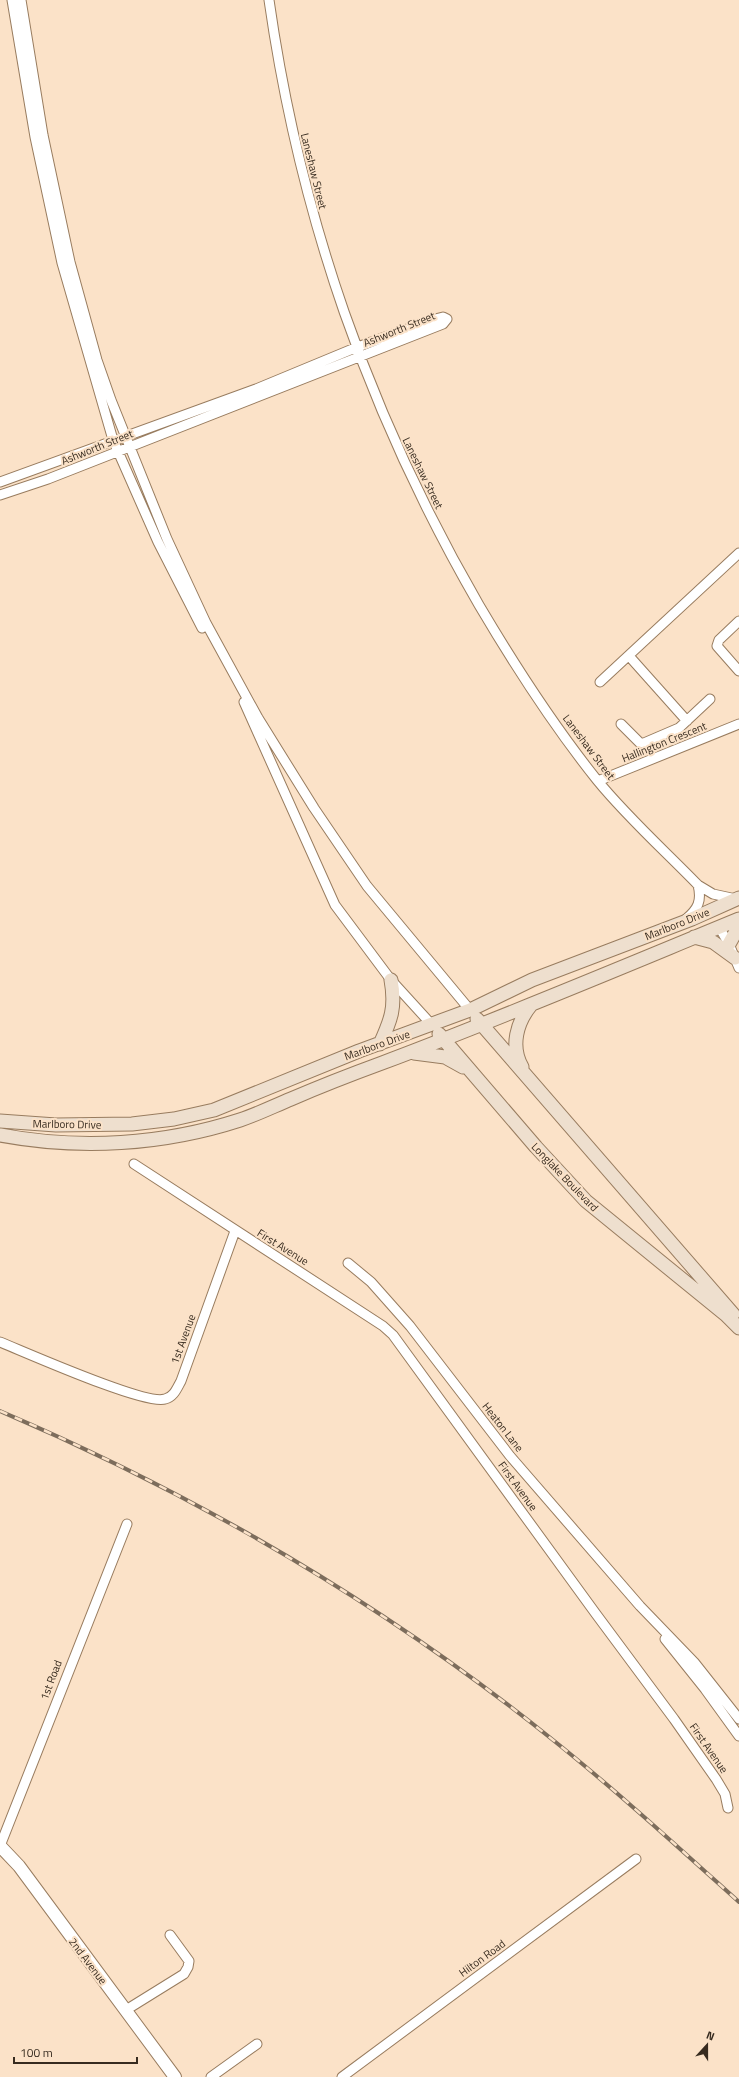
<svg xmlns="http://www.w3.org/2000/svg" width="739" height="2077" font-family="'Titillium Web',sans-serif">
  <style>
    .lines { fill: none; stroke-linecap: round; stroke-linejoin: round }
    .minor-casing { stroke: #987c5f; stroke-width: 11 }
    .tertiary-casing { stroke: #987c5f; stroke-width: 14 }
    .secondary-casing { stroke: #987c5f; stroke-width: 15 }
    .minor { stroke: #fff; stroke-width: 9 }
    .tertiary { stroke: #fff; stroke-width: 12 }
    .secondary { stroke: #eedfce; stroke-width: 13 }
    .rail-casing { stroke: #7d6d5c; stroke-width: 4 }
    .rail { stroke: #fbe2c8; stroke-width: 2.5; stroke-dasharray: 8; stroke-linecap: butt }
    .labels { text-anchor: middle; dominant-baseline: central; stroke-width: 4; stroke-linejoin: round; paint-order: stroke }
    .street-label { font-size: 11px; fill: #372b1f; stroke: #fbe2c8 }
  </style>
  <rect width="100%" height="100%" fill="#fbe2c8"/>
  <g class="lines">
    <g class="minor-casing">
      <path id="minor" d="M 12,0 L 35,137 L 62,263 L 113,440 L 158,542 L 202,628
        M 21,0 L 43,135 L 70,262 L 97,360 L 111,400 L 167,539 L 206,623 L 258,718 L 314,808 L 367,886 L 470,1010
        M 269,0 C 300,217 369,415 479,605 C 515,666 553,725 597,780 C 627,817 665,851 698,885 L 713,894 L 736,899
        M 0,482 L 256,389 L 355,348 L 435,319 L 443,317 L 447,319 L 443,324 L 48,479 L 0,495
        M 739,621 L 719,640 L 717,646 L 739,671
        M 629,656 L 687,721
        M 600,682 L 739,553
        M 244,702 L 335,905 L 391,980 L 432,1025
        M 621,724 L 640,743 L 644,743 L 679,728 L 710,699
        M 598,781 L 739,724
        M 686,919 C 698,909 702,901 698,885
        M 719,927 L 729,944 L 739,968
        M 134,1164 L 383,1326 L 393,1335 L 596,1614 L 674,1719 L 716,1779 L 725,1794 L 728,1808
        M 348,1263 L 371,1282 L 410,1326 L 510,1456 L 640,1606 L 694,1662 L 739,1719
        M 0,1342 C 25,1352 146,1406 165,1399 C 174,1397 177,1388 181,1381 L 235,1231
        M 665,1639 L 705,1689 L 739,1736
        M 0,1846 L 127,1524
        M 126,2010 L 184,1974 L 188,1967 L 189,1961 L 170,1935
        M 211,2077 L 257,2044
        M 342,2077 L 636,1859"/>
    </g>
    <g class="tertiary-casing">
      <path id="tertiary" d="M 0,1846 L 19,1866 L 175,2077"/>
    </g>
    <g class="secondary-casing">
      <path id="secondary" d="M 694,937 L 713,942 L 735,958
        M 729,944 L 739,926
        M 477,1019 L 733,1314
        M 439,1034 L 536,1147 L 586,1201 L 726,1315 L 739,1328
        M 380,1044 C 391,1020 396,1007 391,980
        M 414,1053 L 445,1057 L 463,1067
        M 522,1067 C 510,1046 517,1022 531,1005
        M 0,1121 L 56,1125 L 132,1124 L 174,1119 L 214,1110 L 359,1051 L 470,1010 L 532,980 L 692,919 L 739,898
        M 0,1135 C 80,1150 163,1145 240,1120 C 258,1114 274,1106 291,1099 C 321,1086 352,1074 382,1063 C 502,1018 620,968 739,919"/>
    </g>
    <use href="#minor" class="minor"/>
    <use href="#tertiary" class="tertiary"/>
    <use href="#secondary" class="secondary"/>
    <g class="rail-casing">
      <path id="rail" d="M 0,1411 C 197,1495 386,1606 553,1740 C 618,1792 678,1847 739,1902"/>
    </g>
    <use href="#rail" class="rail"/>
  </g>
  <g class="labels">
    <g class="street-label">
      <text transform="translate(314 171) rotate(76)">Laneshaw Street</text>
      <text transform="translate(399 329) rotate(-22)">Ashworth Street</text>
      <text transform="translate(97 447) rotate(-22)">Ashworth Street</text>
      <text transform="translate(423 473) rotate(64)">Laneshaw Street</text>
      <text transform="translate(664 742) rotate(-22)">Hallington Crescent</text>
      <text transform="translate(589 747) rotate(53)">Laneshaw Street</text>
      <text transform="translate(677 924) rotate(-22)">Marlboro Drive</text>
      <text transform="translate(377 1045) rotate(-20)">Marlboro Drive</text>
      <text transform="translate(67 1124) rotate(1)">Marlboro Drive</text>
      <text transform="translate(565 1177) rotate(46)">Longlake Boulevard</text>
      <text transform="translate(283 1247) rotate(32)">First Avenue</text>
      <text transform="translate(183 1339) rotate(-70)">1st Avenue</text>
      <text transform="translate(503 1427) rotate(52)">Heaton Lane</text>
      <text transform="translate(518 1486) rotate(54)">First Avenue</text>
      <text transform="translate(51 1680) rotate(-69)">1st Road</text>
      <text transform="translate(709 1748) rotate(55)">First Avenue</text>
      <text transform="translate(482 1958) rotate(-36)">Hilton Road</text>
      <text transform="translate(88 1961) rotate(53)">2nd Avenue</text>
    </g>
  </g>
  <g transform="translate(707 2045) rotate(21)" stroke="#fbe2c8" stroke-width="3" paint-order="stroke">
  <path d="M0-3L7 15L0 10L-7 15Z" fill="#372b1f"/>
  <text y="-6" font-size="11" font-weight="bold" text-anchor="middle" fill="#372b1f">N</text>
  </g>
  <path d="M14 2057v6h123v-6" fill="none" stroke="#372b1f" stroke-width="2"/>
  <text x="20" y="2057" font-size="12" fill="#372b1f" stroke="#fbe2c8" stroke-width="3" paint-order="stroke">100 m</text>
</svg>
